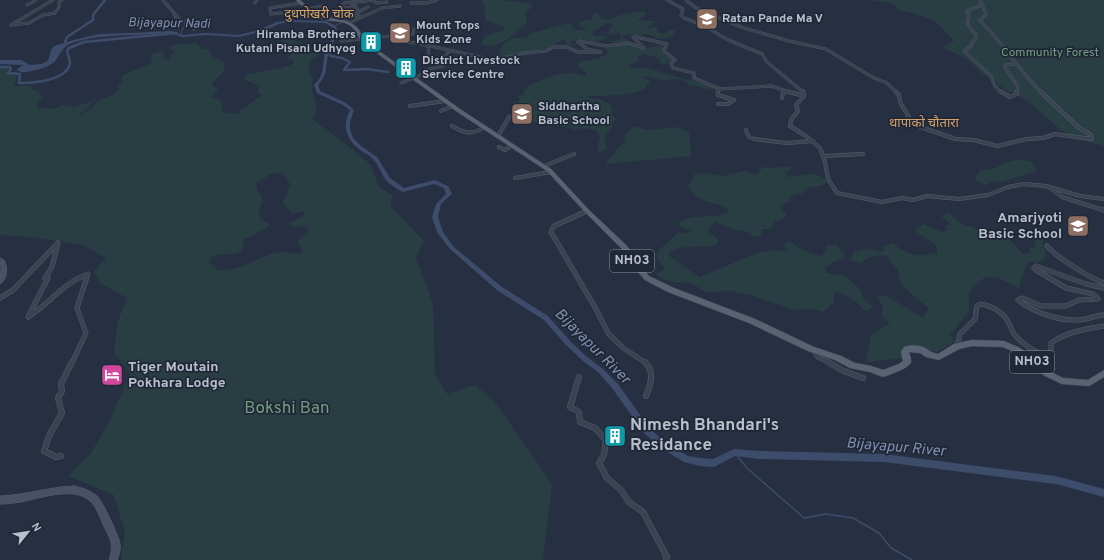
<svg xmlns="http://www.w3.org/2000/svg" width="1104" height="560" font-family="Overpass,'Noto Sans Devanagari',sans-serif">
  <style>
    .green { fill: #293e43; fill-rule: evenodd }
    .water { fill: #3d4c6b }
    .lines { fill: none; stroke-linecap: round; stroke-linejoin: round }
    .stream-far1 { stroke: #3d4c6b; stroke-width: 1 }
    .stream { stroke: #3d4c6b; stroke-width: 1.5 }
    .canal { stroke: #3d4c6b; stroke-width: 2.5 }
    .river { fill: #3d4c6b; fill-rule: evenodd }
    .minor-far3-casing { stroke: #565e6c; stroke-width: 3 }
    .minor-far2-casing { stroke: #565e6c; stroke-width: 4 }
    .minor-far1-casing { stroke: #565e6c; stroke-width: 5 }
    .minor-casing { stroke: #565e6c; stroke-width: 6 }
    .secondary-casing { stroke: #565e6c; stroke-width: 1 }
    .primary-casing { stroke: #454c5b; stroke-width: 1 }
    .minor-far3 { stroke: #3b4352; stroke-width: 2.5 }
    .minor-far2 { stroke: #3b4352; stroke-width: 3 }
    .minor-far1 { stroke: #3b4352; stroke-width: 4 }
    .minor { stroke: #3b4352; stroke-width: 5 }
    .secondary { fill: #495165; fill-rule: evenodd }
    .primary { fill: #596272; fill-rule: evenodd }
    .labels { text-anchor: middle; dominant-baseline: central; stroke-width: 3.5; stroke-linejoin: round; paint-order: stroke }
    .far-poi-label { font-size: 12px; font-weight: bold; fill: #b8becc; stroke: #202837; text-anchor: start }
    .far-park-label { font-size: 12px; fill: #709d7e; stroke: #202837 }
    .far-neighbourhood-label { font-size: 13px; fill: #d5a26a; stroke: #202837 }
    .far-water-label { font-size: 13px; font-style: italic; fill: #8091b2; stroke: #202837 }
    .shield { fill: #202837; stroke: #8a919f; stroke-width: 1 }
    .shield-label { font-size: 13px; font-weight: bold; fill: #b8becc }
    .poi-label { font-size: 14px; font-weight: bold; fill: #b8becc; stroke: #202837; text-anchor: end }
    .water-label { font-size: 15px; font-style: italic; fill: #8091b2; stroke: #202837 }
    .near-park-label { font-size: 17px; fill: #709d7e; stroke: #202837 }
    .near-poi-label { font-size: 17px; font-weight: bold; fill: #b8becc; stroke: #202837; text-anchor: start }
  </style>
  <rect width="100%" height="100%" fill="#273042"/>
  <path class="green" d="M 481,0 C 493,0 526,0 533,6 L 525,13 L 527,22 C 520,31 492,54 482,43 L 485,36 L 504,30 L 504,27 L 485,20 L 485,6 Z
    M 871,0 L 1104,0 L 1104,147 L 1097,144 L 1077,139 L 1061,130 L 1028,101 L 1004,89 L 994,80 L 984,75 L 964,57 L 944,48 L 945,46 L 954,41 L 941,27 L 934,21 L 913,13 L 900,10 L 891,3 Z
    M 642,11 L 647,14 L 637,21 L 655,21 L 652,24 L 653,25 L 648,26 L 648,28 L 658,27 L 657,32 L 664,34 L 672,29 L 676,32 L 672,37 L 660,39 L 654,38 L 655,36 L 642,34 L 643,36 L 625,34 L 622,37 L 630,42 L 610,42 L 620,39 L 621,34 L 617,33 L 614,35 L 609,33 L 595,36 L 608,32 L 613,25 L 611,23 L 605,24 L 593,32 L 593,36 L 607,36 C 595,47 592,40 579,39 C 576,39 572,41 569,42 L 576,46 L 568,46 L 566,41 L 562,40 L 547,49 L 504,58 L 497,57 L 504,43 L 509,40 L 515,38 L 525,38 L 532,33 L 569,23 L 574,24 L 571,27 C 576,30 581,31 587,30 L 582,26 L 577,26 L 581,24 L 578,22 L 591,20 L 594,14 L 601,12 L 598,16 L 601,16 L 600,18 L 606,20 L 621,15 Z
    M 283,39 L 290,39 L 308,45 L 309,47 L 306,55 L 317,51 L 323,51 C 313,62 302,59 313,78 L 312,91 L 317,108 L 312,119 L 337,137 L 370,164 L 379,187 L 392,195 L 391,207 L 424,241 L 416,258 L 433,304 L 435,375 L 447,394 L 475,385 L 495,402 L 552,484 L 543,560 L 122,560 L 122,551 L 125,533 L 114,495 L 68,476 L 91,453 L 108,424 L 130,374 L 114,352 L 118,321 L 127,298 L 100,283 L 94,272 L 106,258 L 83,245 L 30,237 L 0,235 L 0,68 L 9,68 L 7,73 L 17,76 L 14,84 L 16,86 L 28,86 L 32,87 L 33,90 L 38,91 L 42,97 L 37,104 L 38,109 L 45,108 L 55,109 L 62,105 L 74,107 L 108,96 L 95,101 L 77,117 L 78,117 L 94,106 L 98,101 L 114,94 L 119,89 L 117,86 L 123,82 L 121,79 L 123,75 L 151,64 L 152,54 L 163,51 L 164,59 L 168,60 L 171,54 L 174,53 L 176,51 L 168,48 L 173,45 L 196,43 L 202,49 C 209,48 209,51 212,56 L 220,60 L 225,64 L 223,72 L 212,83 L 213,86 L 218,89 L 211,98 L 220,99 L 223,112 L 238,114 L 242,112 L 239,110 L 247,107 L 249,104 L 255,101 L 255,99 L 262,96 L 257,91 L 260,86 L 245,80 L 245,76 L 249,74 L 282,68 L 295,63 L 292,60 L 286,59 L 294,50 L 293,48 L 290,52 L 289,47 L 282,46 L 285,43 L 282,41 ZM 280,172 L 283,173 L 290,184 L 283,203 L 293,214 L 302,211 L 305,213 L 302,217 L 290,223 L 290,225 C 296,228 302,225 308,228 L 307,232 L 298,241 L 303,253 C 295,255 289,252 281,252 C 259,255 239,273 217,270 L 209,262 L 211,258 C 220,251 233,257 243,250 L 243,240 C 251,234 261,233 269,226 L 270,224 C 254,217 259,213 263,200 L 258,191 L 256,183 L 271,174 Z
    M 628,44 L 641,49 L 663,45 L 666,46 L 664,54 L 673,59 L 674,61 L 664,64 L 660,63 L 659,58 L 644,54 L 638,56 L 637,62 L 628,65 L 630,68 L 648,68 L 687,80 L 713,84 L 716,86 L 717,88 L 709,89 L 690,85 L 681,79 L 660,80 L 647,76 L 643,78 L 651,82 L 646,85 L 646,88 C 630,96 607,96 589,96 L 589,98 L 600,99 L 611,105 L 611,109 L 613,111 L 611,114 L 616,119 L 612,123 L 612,128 L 604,136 L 607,148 L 600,154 L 597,147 L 600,138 L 597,130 L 583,128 L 573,130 L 568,127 L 558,126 L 554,122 L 545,124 L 539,124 L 528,120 L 519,109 L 513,106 L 514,103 L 519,101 L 518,96 L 524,94 L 524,90 C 533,81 561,71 574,73 C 579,74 582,76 587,76 L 586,72 L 579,67 L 579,62 L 598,59 L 610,52 L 605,50 L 605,49 L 615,45 Z
    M 634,126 L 648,130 L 676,127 L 689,132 L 691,156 L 605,164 L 626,139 L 624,136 Z
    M 1016,160 L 1030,161 L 1036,168 L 1036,171 L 1001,182 L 993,181 L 986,185 L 975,180 L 976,176 L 980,171 L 996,168 L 1004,163 Z
    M 789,166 L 792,168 L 786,173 L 788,177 C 799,177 820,168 827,183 L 820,186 L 806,188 L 803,193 L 793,195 L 788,202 L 780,206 L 780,208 L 786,214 L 786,217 L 774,222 L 772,228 L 768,229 L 761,229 L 761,236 L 753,237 L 746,231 L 735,230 L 716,222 L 710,226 L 708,231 L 718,240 L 716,245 C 701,249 683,243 669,253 L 670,257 L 700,277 L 760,252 L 774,250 L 785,252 L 789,250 L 782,244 L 789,241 L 806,252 L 820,256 L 826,252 L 827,245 L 837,245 L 845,254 L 843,259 L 835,261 L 825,268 L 826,273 L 844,276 L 851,281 L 861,290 L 863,299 L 873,307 L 865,311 C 857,301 847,294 834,292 L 834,302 L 823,312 L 810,308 L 794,310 L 754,296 L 732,291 L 705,292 L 692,283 L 672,282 L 663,279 L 656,275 L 657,273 L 665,269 C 663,262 653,259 658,251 L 679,232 L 688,233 L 691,231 L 677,224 L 692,217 L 717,216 L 730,212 C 723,199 698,208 688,185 L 693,180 L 693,175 L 706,173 L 723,176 L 744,171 L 755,175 L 758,173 L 763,167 L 775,168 Z
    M 948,213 L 962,224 L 1009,239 L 1023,254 L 1030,252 L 1030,248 L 1035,247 L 1035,241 L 1037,237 L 1042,239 L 1046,258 L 1039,262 L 1027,262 L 1019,288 L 999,278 L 985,277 L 972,288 L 969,295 L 969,311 L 950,335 L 954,342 L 937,352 L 907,345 L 901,358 L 866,362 L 871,335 L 890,323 L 881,315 L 883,306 L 877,297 L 885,295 L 923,318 L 929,308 L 901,285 L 898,270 L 885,255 L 870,257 L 860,263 L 850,260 L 854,252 L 869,248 L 883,252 L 884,246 L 892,243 C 910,256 915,257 937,253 L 937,246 L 915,231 L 923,224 L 942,232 L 948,229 L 945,226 L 950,224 L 941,216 Z"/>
  <path class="water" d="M 157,32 L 156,34 C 128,36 99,34 72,43 C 62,47 61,53 56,60 C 51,67 30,73 21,72 C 19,71 18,70 16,70 L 23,65 L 0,64 L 0,60 L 21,60 L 30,65 L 41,64 L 48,61 L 51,50 L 54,46 L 74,40 L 99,34 Z"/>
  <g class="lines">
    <path class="stream-far1" d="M 352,0 L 355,2 L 353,5
      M 181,23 L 184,23 L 185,26 L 181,32 L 182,36
      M 334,26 L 350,19 L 356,12 L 354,8"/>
    <path class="stream" d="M 734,452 L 747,468 L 804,518 L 826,514 L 853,518 L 879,533 L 891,548 L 912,560"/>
    <path class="canal" d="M 172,11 L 178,22 L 181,23
      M 67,43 L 65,42 L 67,37 L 93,20 L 93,15 L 105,0
      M 328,51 L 331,56 L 342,58 L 350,62 L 344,70 L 367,69 L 388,72
      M 0,67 L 10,67 L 11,69 L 8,73 L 20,74 L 19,83 C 33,83 67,81 70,63 C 70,59 68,55 67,51 L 69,48 L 84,42 L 177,33"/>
    <path class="river" d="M 290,20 L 326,21 L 336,26 C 340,37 331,43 329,53 C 324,67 330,71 318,85 L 320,91 L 346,103 L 354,110 L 350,122 L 350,128 L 353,138 L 361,146 L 377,157 L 390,178 L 404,188 L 434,180 L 448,186 L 452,194 L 441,204 L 438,217 L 443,232 L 454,247 L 502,287 L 548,316 L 570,341 L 587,357 L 602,368 L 618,384 L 650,429 L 670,446 L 688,456 L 700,458 L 713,459 L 734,449 L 759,451 L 884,454 L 1056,476 L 1104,489 L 1104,497 L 1056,484 L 884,462 L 759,459 L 735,456 L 714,467 L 700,466 L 684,462 L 664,450 L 644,433 L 612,388 L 598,372 L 583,361 L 566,345 L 544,320 L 498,291 L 450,249 L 437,232 L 432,217 L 436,204 L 446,194 L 444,188 L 434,184 L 403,192 L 401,191 C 396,188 390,185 386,180 C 381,174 379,165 373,159 C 371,156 367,154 363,152 C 347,140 341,129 350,110 L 343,105 L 317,93 L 314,85 C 317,82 320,79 321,75 C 324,68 323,60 325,53 C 328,44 336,37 332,27 L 325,23 L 290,22 L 279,24 L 260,32 L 239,37 L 206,35 L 182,37 L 171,33 L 148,34 L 146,33 L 148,32 L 171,31 L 182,35 L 206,33 L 239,35 L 258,30 L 277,22 Z"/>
    <g class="minor-far3-casing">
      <path id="minor-far3" d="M 53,0 L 11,25 L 29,23 L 43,15 L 55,13 L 59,7 L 59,2 L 62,0
        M 163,0 L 180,20 L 194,24 L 194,29
        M 355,0 L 357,2 L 355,5 L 359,12 L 356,16 L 362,17
        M 373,0 L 376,3 L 387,2
        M 667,0 L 683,9 L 681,15 L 684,18 L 705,26 L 726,39 L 762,54 L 767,62 L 803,92
        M 686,0 L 696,8 L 741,27 L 789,41 L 826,49 L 872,77 L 887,83 L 896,92
        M 980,0 L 986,14 L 980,21 C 1003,42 1018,70 1041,92
        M 357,2 L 373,0
        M 255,3 L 257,0
        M 301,3 L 270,8 L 271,14 L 309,10
        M 411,3 L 427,3 L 437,0
        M 27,5 L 36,0
        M 982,5 L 967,11 L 969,16 L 967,24 L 976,35 L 976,39 L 972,42 L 972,45 L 965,50 L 965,52 L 991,76 L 995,86 L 1001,92
        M 308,9 L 323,6
        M 338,9 L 352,7
        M 358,12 L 368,7
        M 314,13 L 326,8
        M 339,14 L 354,11
        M 342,18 L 350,16 L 354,13 L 351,1
        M 338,20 L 342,18 L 335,11 L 344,3 L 352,2
        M 349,23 L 382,8 L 400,6
        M 360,36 L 397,37 L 402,42 L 417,43 L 493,60 L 525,53 L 546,51 L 554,47 L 566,47 L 578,52 L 601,52 L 587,49 L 578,42 L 579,41 L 606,46 L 628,43 L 644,48 L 633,37 L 636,37 L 667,44 L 664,51 L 675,60 L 671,64 L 673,68 L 694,73 L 694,78 L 720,89 L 771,86 L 790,92
        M 396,36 L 397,34 L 413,34 L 414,29
        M 341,41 L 361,39
        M 428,46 L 429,55
        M 442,58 L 450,51
        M 490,61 L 494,64 L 507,62
        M 1016,64 L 1005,65 L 1005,68 L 1018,86 L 1017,92
        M 401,83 L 425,73 L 425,70 L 443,66
        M 717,92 L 720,89"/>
    </g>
    <g class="minor-far2-casing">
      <path id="minor-far2" d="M 718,91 L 718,95 L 734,100
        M 786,91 L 804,96
        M 803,91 L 804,96 L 796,105 L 798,111 L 791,120 L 790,126 L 806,136 L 820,148 L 825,162 L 828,179 L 837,193 L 882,202 L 902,198 L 913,200 L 927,196 L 959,199 L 988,195 L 1008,187 L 1024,184 L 1046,186 L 1080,196 L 1104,199
        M 895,91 L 899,95 L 900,102 L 912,122 L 918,126 L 955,139 L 974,140 L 997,146 L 1027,139 L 1043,138 L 1055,134 L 1092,139 L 1091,135 L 1078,127 L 1040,91
        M 1000,91 L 1010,97 L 1017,94 L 1017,91
        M 782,98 L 783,93 L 786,91
        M 718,104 L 728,104 L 734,100
        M 410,106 L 445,101
        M 441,111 L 453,106
        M 452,126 C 464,133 472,136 484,127
        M 746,130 L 749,137 L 754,139 L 787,143 L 813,141
        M 498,136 L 509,117 L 518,115
        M 499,147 L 505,150 L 511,146
        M 823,156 L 863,154
        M 544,166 L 574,154
        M 515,178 L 551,172
        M 1050,188 L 1062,197 L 1103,210"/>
    </g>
    <g class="minor-far1-casing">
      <path id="minor-far1" d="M 1100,209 L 1104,210
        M 587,211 L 554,226 L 551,232 L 596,309 L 608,333 L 623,348 L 646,363
        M 1047,246 C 1056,257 1090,278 1104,283
        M 1104,288 L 1086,284 L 1036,266 L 1034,268 L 1036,270 L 1066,288 L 1093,294 L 1098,299 L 1079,300 L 1066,306 L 1041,306 L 1022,298 L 1018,300 C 1036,314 1064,323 1086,319 C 1093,318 1097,314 1104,315
        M 0,298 L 13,290 L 58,243 L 52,267 L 45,278 L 48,278 L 29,315
        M 28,317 C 49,304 64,282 88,274 L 77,308 L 86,333 L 72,363
        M 957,346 L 960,334 L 975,319 L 977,306 L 980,304 C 990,305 1001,311 1007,320 C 1010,324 1011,329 1014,334 C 1022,344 1033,351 1045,355 L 1051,353 L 1051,343 C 1066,332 1086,329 1104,326
        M 813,350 L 818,357 L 831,363"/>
    </g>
    <g class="minor-casing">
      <path id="minor" d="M 645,362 C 655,372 651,384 646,396
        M 828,362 L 844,371 L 863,378
        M 579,377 L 570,407 L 579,412 L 580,422 L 595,428 L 606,440 L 604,455 L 599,463 L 607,478 L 621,490 L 629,502 L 643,512 L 667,557 L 666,560
        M 61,456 L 56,457 L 44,451 L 49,436 L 62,413 L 58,398 L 62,391 L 61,384 L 72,362"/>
    </g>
    <g class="secondary-casing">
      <path id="secondary" d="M 0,258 L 4,260 C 8,267 8,279 0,284 L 1,267 Z
        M 74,486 C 82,488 90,490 97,496 C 103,502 119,536 120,544 C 121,550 119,555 117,560 L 109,560 C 115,542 109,538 102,522 C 99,515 96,506 90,501 C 74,486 41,498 21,502 C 14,503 7,504 0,504 L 0,496 C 25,495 49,487 74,486 Z"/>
    </g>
    <g class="primary-casing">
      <path id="primary" d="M 296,0 L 300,0 C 308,7 316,15 326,17 C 336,20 346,18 355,26 C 361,30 361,36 365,41 L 460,109 L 551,169 L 589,210 L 626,245 L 632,253 L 635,260 L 649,276 L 674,288 L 755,319 L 814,347 L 841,356 L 855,363 L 871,366 L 883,370 L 899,364 L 903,361 L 901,352 L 904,347 C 910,345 920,345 925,348 C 930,351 932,353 938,354 L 954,344 L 972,340 L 1004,341 L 1020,348 L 1051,372 L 1063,378 L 1088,380 L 1104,370 L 1104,377 L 1089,386 L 1062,384 L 1045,376 L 1014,352 L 1003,347 L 972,346 L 959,349 L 939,360 L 926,357 L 920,353 L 909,352 C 910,355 911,359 911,362 C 910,368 889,375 883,377 L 870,372 L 850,368 L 835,360 L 808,351 L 749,323 L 668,292 L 645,280 L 630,263 L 626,254 L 622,249 L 585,212 L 547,171 L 456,111 L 363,43 C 358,38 357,31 352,27 C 344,20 335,22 325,20 C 314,17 304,8 296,0 Z"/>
    </g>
    <use href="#minor-far3" class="minor-far3"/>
    <use href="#minor-far2" class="minor-far2"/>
    <use href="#minor-far1" class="minor-far1"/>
    <use href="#minor" class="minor"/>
    <use href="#secondary" class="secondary"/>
    <use href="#primary" class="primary"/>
  </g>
  <defs>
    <g id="school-square" transform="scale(1.15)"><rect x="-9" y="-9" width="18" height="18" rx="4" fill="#8d6e63" stroke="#202837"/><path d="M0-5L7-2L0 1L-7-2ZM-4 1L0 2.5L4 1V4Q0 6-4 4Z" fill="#fff"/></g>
    <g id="building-square" transform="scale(1.15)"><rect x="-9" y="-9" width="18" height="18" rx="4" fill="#0f9aa8" stroke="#202837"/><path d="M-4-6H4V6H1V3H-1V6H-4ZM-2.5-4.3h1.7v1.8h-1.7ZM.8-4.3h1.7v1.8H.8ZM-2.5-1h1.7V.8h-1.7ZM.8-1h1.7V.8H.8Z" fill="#fff"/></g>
    <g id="hotel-square" transform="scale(1.15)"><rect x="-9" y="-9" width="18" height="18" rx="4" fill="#d1479c" stroke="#202837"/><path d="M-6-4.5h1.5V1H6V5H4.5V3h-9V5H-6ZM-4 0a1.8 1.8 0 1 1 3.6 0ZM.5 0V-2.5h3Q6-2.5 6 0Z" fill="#fff"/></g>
  </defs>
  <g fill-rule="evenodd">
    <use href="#school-square" x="707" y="19"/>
    <use href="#school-square" x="400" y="33"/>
    <use href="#building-square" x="371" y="42"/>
    <use href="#building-square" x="406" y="68"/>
    <use href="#school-square" x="522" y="114"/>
    <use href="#school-square" x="1078" y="226"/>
    <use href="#hotel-square" x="112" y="375"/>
    <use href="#building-square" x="615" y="436"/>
  </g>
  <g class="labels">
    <g class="far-poi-label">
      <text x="722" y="19">Ratan Pande Ma V</text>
      <text x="416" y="26">Mount Tops<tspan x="416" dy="14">Kids Zone</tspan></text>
      <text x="356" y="35" text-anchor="end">Hiramba Brothers<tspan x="356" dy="14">Kutani Pisani Udhyog</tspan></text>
      <text x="422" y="61">District Livestock<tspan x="422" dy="14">Service Centre</tspan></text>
      <text x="538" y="107">Siddhartha<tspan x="538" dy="14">Basic School</tspan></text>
    </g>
    <g class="far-park-label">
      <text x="1050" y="53">Community Forest</text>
    </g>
    <g class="far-neighbourhood-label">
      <text x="319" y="15">दुधपोखरी चोक</text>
      <text x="924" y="124">थापाको चौतारा</text>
    </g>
    <g class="far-water-label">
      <text transform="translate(169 24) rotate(1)">Bijayapur Nadi</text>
    </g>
    <g class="shield">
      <rect x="610" y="250" width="44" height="22" rx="3"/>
      <rect x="1010" y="351" width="44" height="22" rx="3"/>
    </g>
    <g class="shield-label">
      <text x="632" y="261">NH03</text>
      <text x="1032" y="362">NH03</text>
    </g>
    <g class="poi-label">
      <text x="1062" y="218">Amarjyoti<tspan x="1062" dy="16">Basic School</tspan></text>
      <text x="128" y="367" text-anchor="start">Tiger Moutain<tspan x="128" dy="16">Pokhara Lodge</tspan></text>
    </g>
    <g class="water-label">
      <text transform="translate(592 347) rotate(45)">Bijayapur River</text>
      <text transform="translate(896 448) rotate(5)">Bijayapur River</text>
    </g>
    <g class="near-park-label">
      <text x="287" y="409">Bokshi Ban</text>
    </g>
    <g class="near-poi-label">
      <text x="630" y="426">Nimesh Bhandari's<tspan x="630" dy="20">Residance</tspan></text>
    </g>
  </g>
  <g transform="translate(28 532) rotate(60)" stroke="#202837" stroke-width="3" paint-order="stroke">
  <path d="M0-3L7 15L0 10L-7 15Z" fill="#b8becc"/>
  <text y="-6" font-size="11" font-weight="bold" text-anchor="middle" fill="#b8becc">N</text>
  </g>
</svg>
